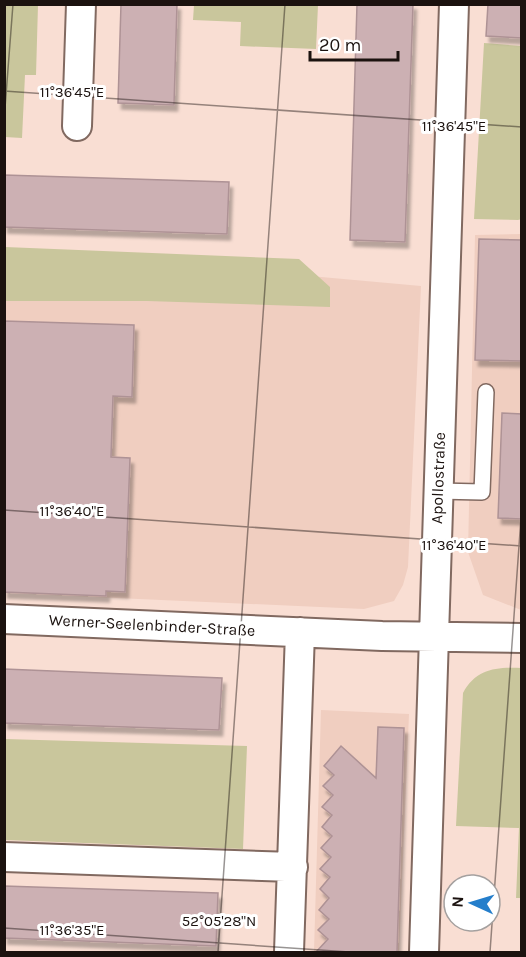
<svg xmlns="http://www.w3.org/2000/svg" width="526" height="957" font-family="Karla,sans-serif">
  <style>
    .built { fill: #f0cec0 }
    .green { fill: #c9c69c }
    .building { fill: #ccb0b3; stroke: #ae9295; stroke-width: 1.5; filter: url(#shadow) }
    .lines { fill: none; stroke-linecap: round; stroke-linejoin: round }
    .service-casing { stroke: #816960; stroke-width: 18 }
    .minor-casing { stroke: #816960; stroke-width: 32 }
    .service { stroke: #fff; stroke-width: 15 }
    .minor { stroke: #fff; stroke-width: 28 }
    .ticks { fill: none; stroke: #1b120f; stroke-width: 1.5; stroke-opacity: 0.45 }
    .labels { text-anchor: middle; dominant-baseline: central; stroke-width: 6; stroke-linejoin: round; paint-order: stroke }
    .street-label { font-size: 16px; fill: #1b120f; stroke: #fff }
    .ticks-label { font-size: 15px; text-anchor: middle; fill: #1b120f; stroke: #fff; stroke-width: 6; stroke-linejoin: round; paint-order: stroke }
  </style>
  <defs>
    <filter id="shadow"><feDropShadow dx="3.5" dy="6" stdDeviation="1.5" flood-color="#0004"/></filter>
  </defs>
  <rect width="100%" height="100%" fill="#f9ded3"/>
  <path class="built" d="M 521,234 L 521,610 L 483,595 L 468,552 L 475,235 Z
    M 288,274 L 421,286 L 408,567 L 403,585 L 394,601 L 364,609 L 5,593 L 5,297 Z
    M 321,710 L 409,714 L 399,952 L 314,952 Z"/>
  <path class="green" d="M 5,4 L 38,5 L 36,75 L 25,75 L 22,138 L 5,137 Z
    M 194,5 L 318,5 L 316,49 L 240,46 L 241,22 L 193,20 Z
    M 484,43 L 521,46 L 522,219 L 518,220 L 474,219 Z
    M 5,247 L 299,259 L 330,287 L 330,307 L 147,301 L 5,301 Z
    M 521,668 L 522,898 L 516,898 L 519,828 L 456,826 L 463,693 C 476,669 496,667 521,668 Z
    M 5,739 L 247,746 L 243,849 L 5,840 Z"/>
  <path class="building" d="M 121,4 L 177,4 L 174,105 L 118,103 Z
    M 357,4 L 413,4 L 405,242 L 350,240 Z
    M 488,4 L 522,4 L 522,38 L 486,36 Z
    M 4,175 L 229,182 L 227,234 L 4,227 Z
    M 479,239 L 522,240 L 522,361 L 475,360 Z
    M 4,321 L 134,325 L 132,397 L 113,396 L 111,457 L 130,458 L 125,592 L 106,591 L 106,596 L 4,592 Z
    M 502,413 L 522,414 L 522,519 L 498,518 Z
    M 4,669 L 222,678 L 219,730 L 4,723 Z
    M 378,727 L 404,728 L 397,952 L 316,952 L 328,939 L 318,930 L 329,919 L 319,910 L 329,898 L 320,889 L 330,877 L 320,869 L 331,857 L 321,848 L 332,836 L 322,827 L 332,815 L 322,807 L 333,795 L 323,786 L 334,775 L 324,766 L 341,746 L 376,778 Z
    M 4,886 L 218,893 L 216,946 L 4,938 Z"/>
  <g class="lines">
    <g class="service-casing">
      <path id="service" d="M 438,491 L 482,492 L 486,392"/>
    </g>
    <g class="minor-casing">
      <path id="minor" d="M 77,126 L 81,4
        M 4,619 L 382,636 L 522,638
        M 4,857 L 293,867
        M 289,952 L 300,632
        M 424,952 L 454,4"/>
    </g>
    <use href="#service" class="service"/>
    <use href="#minor" class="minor"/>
  </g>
  <path class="ticks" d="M 4,91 L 522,127M 4,121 L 13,4M 4,510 L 522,546M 4,928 L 349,952M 218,952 L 285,4M 490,952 L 522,504"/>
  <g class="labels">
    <g class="street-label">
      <text transform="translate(438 478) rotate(-88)">Apollostraße</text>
      <text transform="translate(152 625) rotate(3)">Werner-Seelenbinder-Straße</text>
    </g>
  </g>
  <g class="ticks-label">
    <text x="72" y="97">11°36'45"E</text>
    <text x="454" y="131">11°36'45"E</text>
    <text x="72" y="516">11°36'40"E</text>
    <text x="454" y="550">11°36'40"E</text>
    <text x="219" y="926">52°05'28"N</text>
    <text x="72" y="935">11°36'35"E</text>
  </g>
  <rect width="526" height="957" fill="none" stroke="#1b120f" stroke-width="12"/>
  <g transform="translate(472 903) rotate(274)"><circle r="28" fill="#ffffff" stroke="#a4a09f" stroke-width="1.5"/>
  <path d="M0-4.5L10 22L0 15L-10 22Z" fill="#247ecb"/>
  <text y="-9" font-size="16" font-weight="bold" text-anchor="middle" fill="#1b120f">N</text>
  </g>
  <path d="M310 51v9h88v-9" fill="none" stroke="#1b120f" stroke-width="3"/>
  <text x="319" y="51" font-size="18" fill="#1b120f" stroke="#ffffff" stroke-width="4.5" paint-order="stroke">20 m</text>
</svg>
